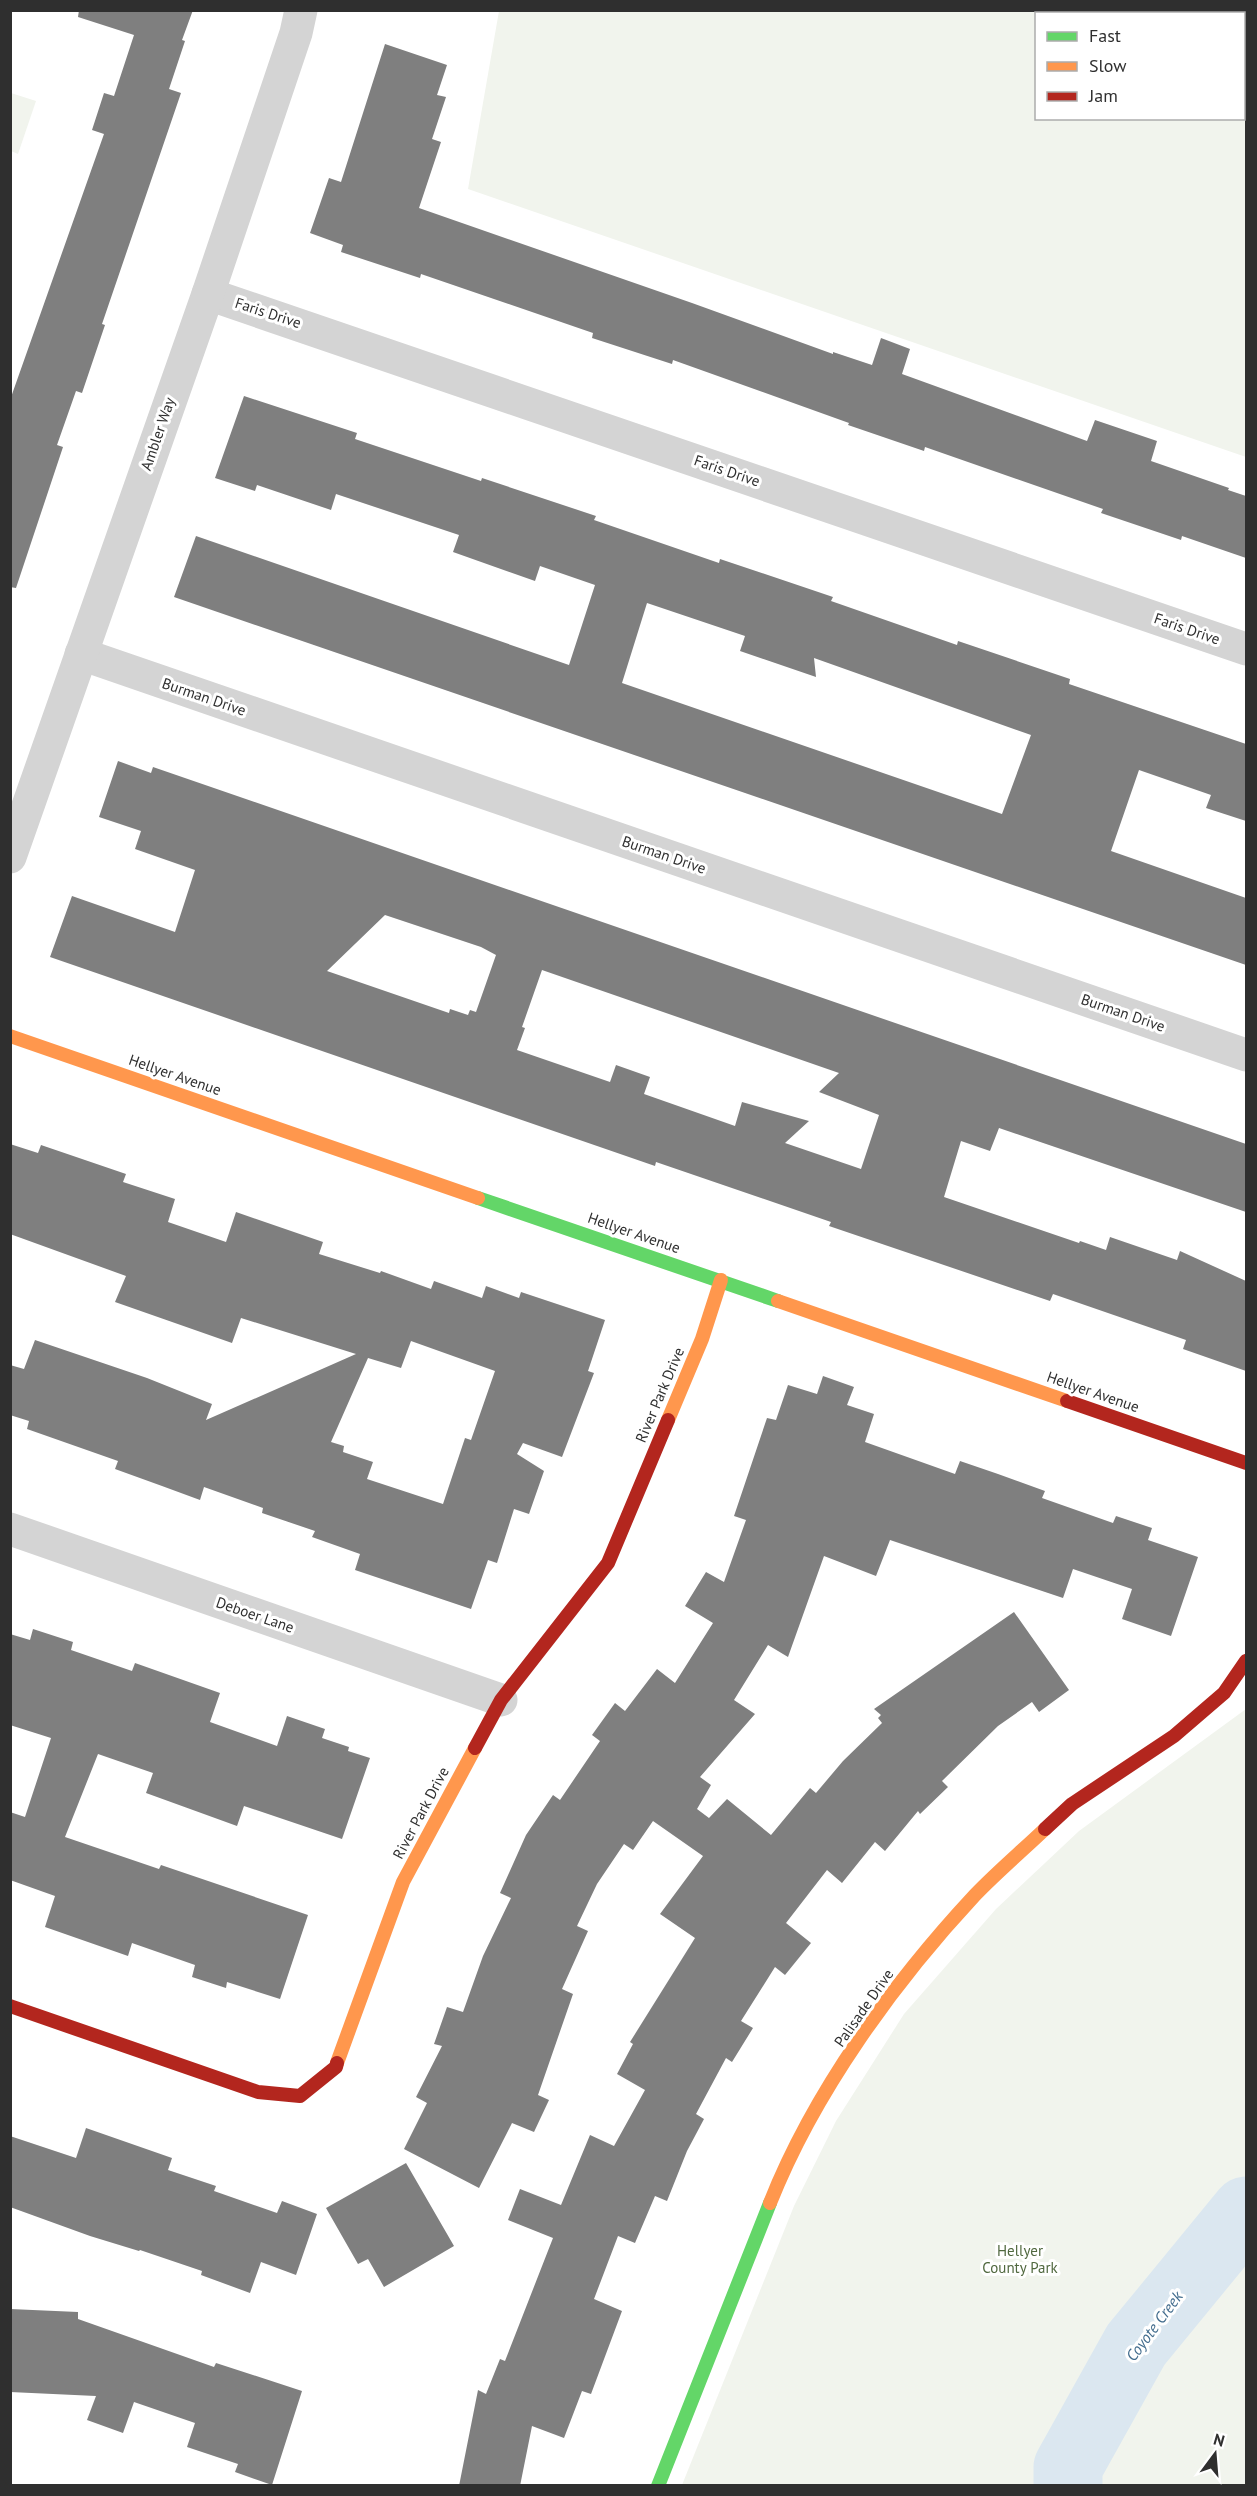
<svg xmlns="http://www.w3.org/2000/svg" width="1257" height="2496" viewBox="0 0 1257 2496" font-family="'PT Sans',sans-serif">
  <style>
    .green { fill: #f1f4ed; fill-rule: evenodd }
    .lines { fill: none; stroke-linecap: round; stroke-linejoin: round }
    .river { stroke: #dbe7f0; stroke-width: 69 }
    .building { fill: #7f7f7f; fill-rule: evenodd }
    .street { stroke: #d4d4d4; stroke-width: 33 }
    .fast { stroke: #63d668; stroke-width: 14 }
    .slow { stroke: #ff974d; stroke-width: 14 }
    .jam { stroke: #b3261e; stroke-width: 14 }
    .labels { text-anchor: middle; stroke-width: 6; stroke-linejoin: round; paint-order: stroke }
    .street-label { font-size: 15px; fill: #2f2f2f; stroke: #fff }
    .park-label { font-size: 15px; fill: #50683f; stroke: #fff }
    .water-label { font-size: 16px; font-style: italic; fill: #426c8d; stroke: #fff }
  </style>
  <rect width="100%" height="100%" fill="#fff"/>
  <g class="green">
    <path d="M499 11H1246V457L468 189ZM1036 14H1244V118H1036Z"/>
    <polygon points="11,93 36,101 18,154 11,151"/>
    <polygon points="1246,1709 1246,2485 682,2485 794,2206 836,2121 904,2014 996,1909 1079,1831"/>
  </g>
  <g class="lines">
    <polyline class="river" points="1068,2486 1068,2467 1136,2345 1246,2211"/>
  </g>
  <g class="building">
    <polygon points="79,10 193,10 182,40 185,41 169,89 181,93 102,324 105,325 82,393 76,391 57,445 63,447 16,588 10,587 10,400 104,134 92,130 104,93 114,96 134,35 78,17"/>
    <polygon points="385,44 447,65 437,95 446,97 432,139 441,142 419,208 692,303 833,354 833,352 872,365 881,338 910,349 902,374 1087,441 1095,420 1157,441 1151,461 1229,488 1228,490 1246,496 1246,558 1182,536 1181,540 1101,513 1103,509 925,447 924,451 848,425 849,423 673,360 672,364 592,338 593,333 421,274 420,278 341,252 343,245 310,233 329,178 341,182"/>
    <path d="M244 396 357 433 355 439 481 481 482 478 596 516 594 520 719 563 720 559 833 597 831 601 957 645 958 641 1070 679 1069 684 1246 744V821L1206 808 1211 795 1139 770 1111 851 1246 898V965L174 597 196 536 569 665 595 585 540 566 535 581 453 552 459 535 336 494 331 510 257 485 255 491 215 478ZM647 603 745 636 740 651 816 677 814 658 1031 735 1002 814 622 683Z"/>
    <path d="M118 761 151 773 153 767 1246 1144V1212L999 1128 990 1151 961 1141 944 1197 1079 1243 1080 1241 1106 1250 1110 1237 1177 1260 1180 1251 1246 1281V1371L1183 1349 1186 1340 1053 1294 1050 1301 829 1226 831 1222 656 1162 655 1166 50 957 72 896 175 932 195 870 135 849 141 831 99 817ZM385 915 481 947 496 955 476 1012 470 1010 468 1015 450 1009 449 1013 327 971ZM542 970 839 1073 819 1092 879 1115 861 1169 785 1143 809 1121 742 1102 735 1126 644 1094 650 1077 616 1065 610 1082 517 1050 525 1028 522 1027Z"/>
    <path d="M10 1144 38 1153 41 1145 126 1174 123 1182 175 1199 168 1222 226 1242 236 1212 323 1242 319 1254 380 1273 381 1271 431 1289 434 1281 482 1298 486 1286 519 1298 521 1292 605 1320 588 1371 594 1373 562 1457 523 1443 517 1454 544 1471 529 1514 514 1509 497 1563 488 1560 471 1609 355 1570 360 1554 312 1537 315 1531 262 1513 263 1508 204 1487 200 1500 162 1486 115 1469 118 1461 27 1429 29 1421 10 1415V1365L24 1369 35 1340 147 1378 212 1404 206 1420 356 1354 241 1318 232 1343 115 1302 126 1276 10 1234ZM411 1341 495 1371 471 1440 465 1438 443 1504 367 1479 373 1462 343 1452 344 1446 331 1442 368 1358 401 1368Z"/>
    <polygon points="823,1376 854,1387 847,1405 874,1414 865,1442 955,1474 960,1461 998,1474 1045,1491 1042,1498 1113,1523 1116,1516 1152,1528 1148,1540 1198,1557 1171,1636 1122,1619 1132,1589 1073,1569 1063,1598 890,1540 876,1576 824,1556 788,1657 768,1645 734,1700 755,1714 700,1777 711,1785 697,1809 709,1818 727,1799 771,1835 810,1788 816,1793 843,1761 882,1723 878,1718 881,1715 874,1709 1014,1612 1069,1690 1039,1712 1032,1702 998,1726 942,1781 948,1787 920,1814 918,1811 885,1851 875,1842 842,1883 827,1870 786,1923 811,1943 785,1975 775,1967 741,2021 753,2028 732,2062 726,2058 696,2114 704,2119 687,2151 667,2201 655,2196 635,2243 618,2236 594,2299 622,2311 591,2394 582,2391 564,2438 532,2426 520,2486 459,2486 478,2390 486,2394 500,2359 505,2361 553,2238 508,2220 520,2189 561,2205 590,2135 614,2146 645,2090 617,2074 633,2044 630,2042 695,1938 660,1914 703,1856 653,1821 633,1850 624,1844 597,1884 577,1926 588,1931 562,1989 573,1994 538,2095 549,2100 534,2132 512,2123 479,2188 404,2149 427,2103 416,2097 442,2046 434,2044 447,2007 463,2012 483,1956 511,1898 500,1893 526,1835 553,1795 560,1800 600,1741 592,1735 615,1703 625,1711 657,1669 675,1683 713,1623 685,1606 706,1572 724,1582 746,1520 734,1516 767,1418 776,1420 788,1385 817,1394"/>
    <polygon points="33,1629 73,1642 71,1650 132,1671 135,1663 220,1693 210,1722 277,1746 287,1716 325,1729 322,1738 349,1747 348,1751 370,1758 342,1839 244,1806 237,1826 146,1793 153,1773 98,1754 65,1837 159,1869 161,1865 308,1915 280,1999 227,1982 226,1988 192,1977 195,1965 132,1943 128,1956 45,1927 55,1896 10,1880 10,1812 25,1817 51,1738 10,1725 10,1634 30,1640"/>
    <polygon points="86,2128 172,2158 168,2170 216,2186 214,2191 277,2213 282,2201 317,2214 296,2275 261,2262 250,2293 201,2275 202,2271 140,2250 139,2251 90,2236 10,2207 10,2136 76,2158"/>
    <polygon points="406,2163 454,2246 384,2287 368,2259 358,2264 326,2208"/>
    <polygon points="10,2309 78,2312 78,2319 214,2367 216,2363 302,2391 272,2485 235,2472 238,2464 187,2447 195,2423 134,2402 123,2433 87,2420 96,2396 10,2392"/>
  </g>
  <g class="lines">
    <g class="street">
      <polyline points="208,294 1246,649"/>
      <polyline points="81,654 1246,1055"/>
      <polyline points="10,857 208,294 296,33 301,10"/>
      <polyline points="10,1529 501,1700"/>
    </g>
    <g class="fast">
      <polyline points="478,1198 778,1301"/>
      <polyline points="658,2486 770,2203"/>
    </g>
    <g class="slow">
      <polyline points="10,1036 478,1198"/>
      <polyline points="778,1301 1067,1401"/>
      <polyline points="668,1420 702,1339 721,1280"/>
      <polyline points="337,2063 403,1882 475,1748"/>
      <path d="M770 2203C814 2092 894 1982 975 1895 997 1872 1022 1851 1045 1829"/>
    </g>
    <g class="jam">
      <polyline points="1067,1401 1246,1463"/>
      <polyline points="475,1748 501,1700 608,1563 668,1420"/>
      <polyline points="1045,1829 1072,1804 1174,1736 1224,1693 1246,1661"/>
      <polyline points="10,2006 258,2092 300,2096 336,2067 337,2063"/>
    </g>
  </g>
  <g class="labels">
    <g class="street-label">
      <text transform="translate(268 313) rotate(18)" y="5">Faris Drive</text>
      <text transform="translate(158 434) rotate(-71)" y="5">Ambler Way</text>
      <text transform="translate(727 471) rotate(19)" y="5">Faris Drive</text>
      <text transform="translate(1187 629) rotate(19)" y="5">Faris Drive</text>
      <text transform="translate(204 697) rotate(19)" y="5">Burman Drive</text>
      <text transform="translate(664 855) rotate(19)" y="5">Burman Drive</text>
      <text transform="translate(1123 1013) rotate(19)" y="5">Burman Drive</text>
      <text transform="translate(175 1075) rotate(19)" y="5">Hellyer Avenue</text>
      <text transform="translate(634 1233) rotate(19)" y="5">Hellyer Avenue</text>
      <text transform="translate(1093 1392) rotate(19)" y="5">Hellyer Avenue</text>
      <text transform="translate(660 1395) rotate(-67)" y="5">River Park Drive</text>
      <text transform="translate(255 1615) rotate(19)" y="5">Deboer Lane</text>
      <text transform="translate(421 1813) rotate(-62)" y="5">River Park Drive</text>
      <text transform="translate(864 2008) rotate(-55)" y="5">Palisade Drive</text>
    </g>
    <g class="park-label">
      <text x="1020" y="2256">Hellyer<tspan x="1020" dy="17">County Park</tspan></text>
    </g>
    <g class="water-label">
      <text transform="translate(1154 2326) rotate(-53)" y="6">Coyote Creek</text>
    </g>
  </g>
  <rect width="1257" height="2496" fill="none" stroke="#2f2f2f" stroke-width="24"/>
  <rect x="1035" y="12" width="210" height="108" fill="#ffffff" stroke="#acacac" stroke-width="1.5"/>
  <rect x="1047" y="32" width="30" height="9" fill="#63d668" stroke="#acacac" stroke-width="1.5"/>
  <text x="1089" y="42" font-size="18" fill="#2f2f2f">Fast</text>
  <rect x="1047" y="62" width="30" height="9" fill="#ff974d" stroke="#acacac" stroke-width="1.5"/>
  <text x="1089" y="72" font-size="18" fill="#2f2f2f">Slow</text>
  <rect x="1047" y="92" width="30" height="9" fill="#b3261e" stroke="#acacac" stroke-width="1.5"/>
  <text x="1089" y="102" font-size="18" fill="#2f2f2f">Jam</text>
  <g transform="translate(1215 2454) rotate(16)" stroke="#ffffff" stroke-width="4.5" paint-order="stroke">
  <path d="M0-4.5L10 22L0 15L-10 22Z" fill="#2f2f2f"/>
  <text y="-9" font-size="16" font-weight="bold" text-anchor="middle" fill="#2f2f2f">N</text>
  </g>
</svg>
